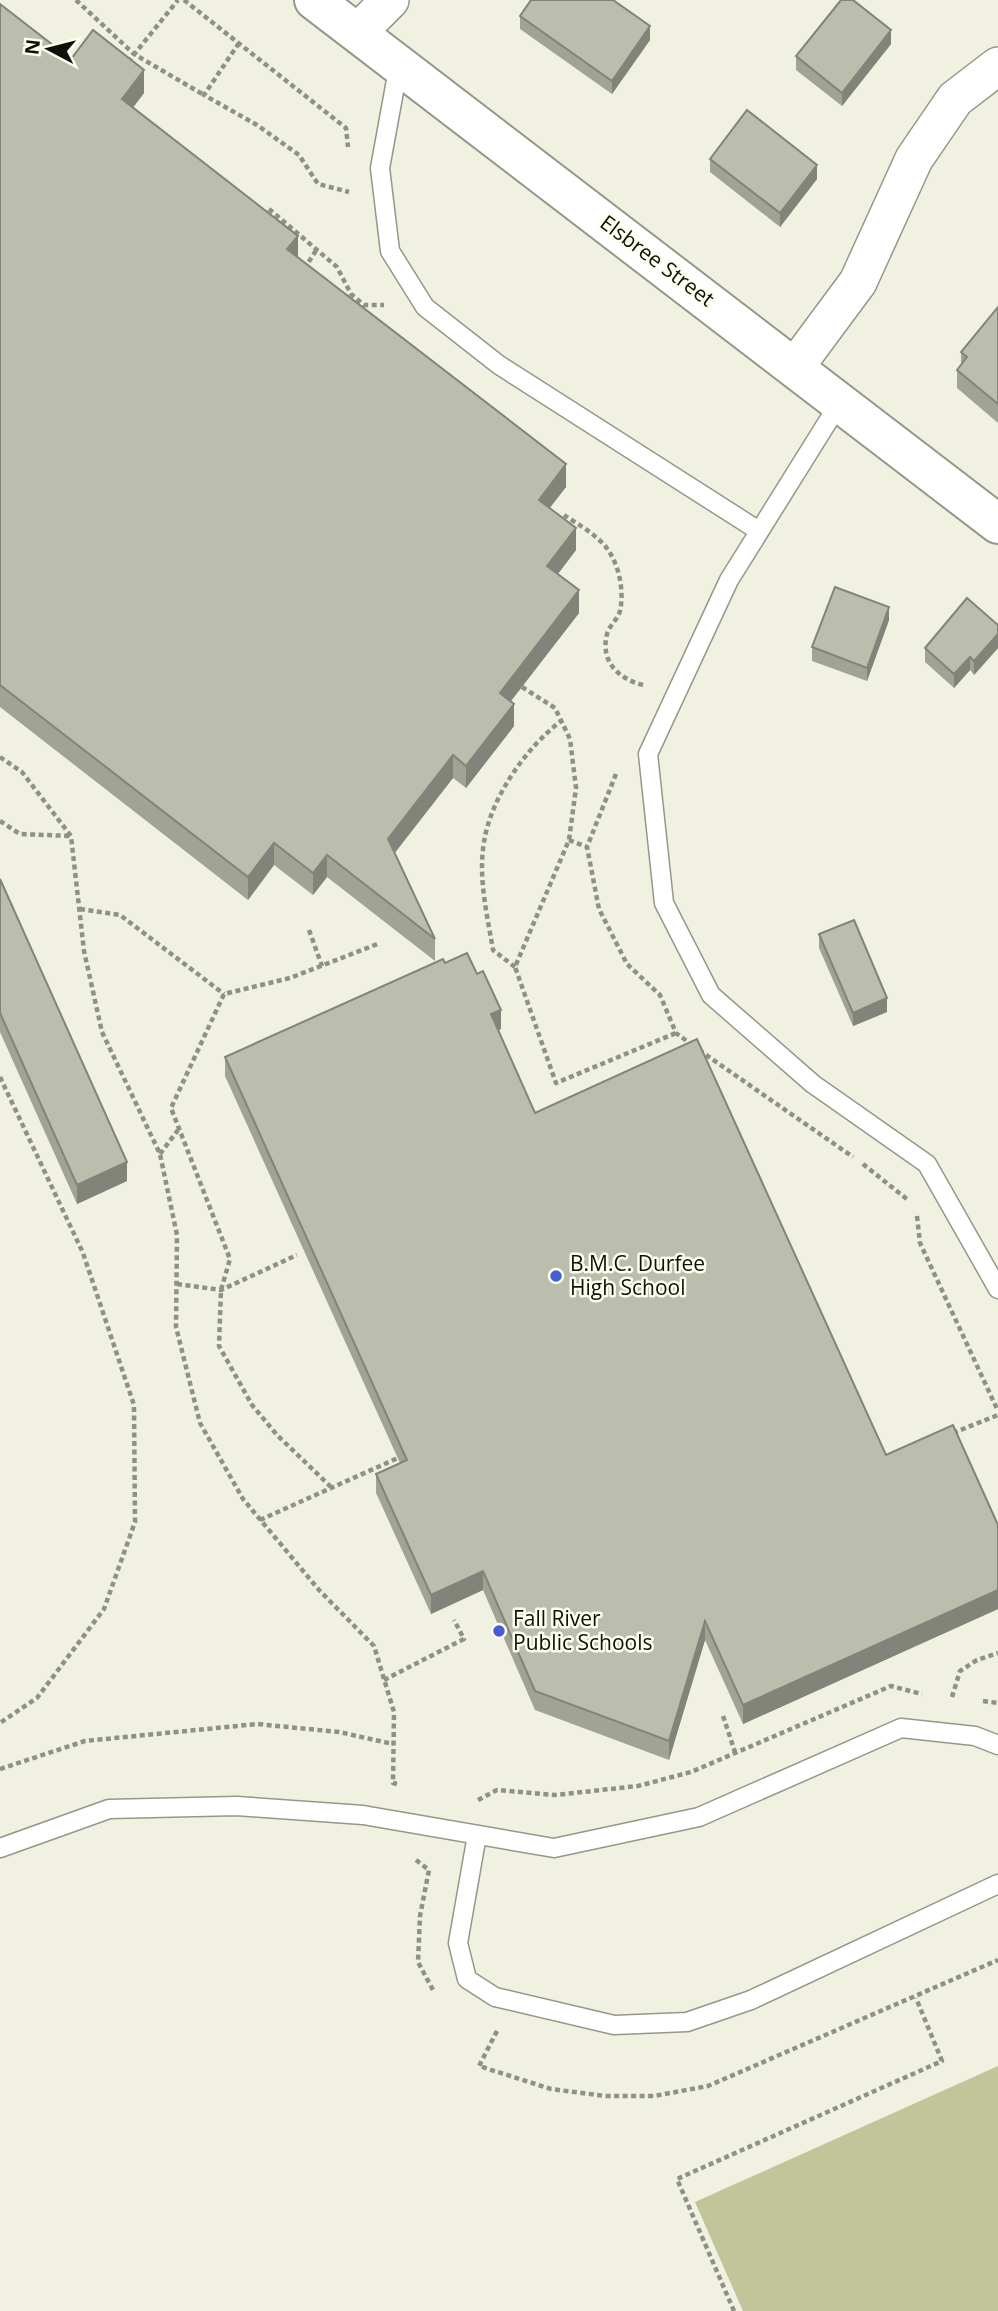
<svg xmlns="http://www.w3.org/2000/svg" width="998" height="2311" viewBox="0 0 998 2311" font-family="'Open Sans',sans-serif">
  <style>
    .green { fill: #c1c59a }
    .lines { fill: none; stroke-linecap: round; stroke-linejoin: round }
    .lane-casing { stroke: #969788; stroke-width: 21 }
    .street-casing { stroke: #969788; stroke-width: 40 }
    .secondary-casing { stroke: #969788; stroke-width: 42 }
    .path { stroke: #909185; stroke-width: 4.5; stroke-dasharray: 5 3.5; stroke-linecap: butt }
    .lane { stroke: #fff; stroke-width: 18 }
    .street { stroke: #fff; stroke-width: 37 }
    .secondary { stroke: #fff; stroke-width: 38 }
    .wall { fill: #a1a395 }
    .shaded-wall { fill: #838479 }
    .building { fill: #bbbdad; stroke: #838479; stroke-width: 2 }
    .poi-dot { fill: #485dd1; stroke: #fdffee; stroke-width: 2.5 }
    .labels { text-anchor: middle; stroke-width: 5; stroke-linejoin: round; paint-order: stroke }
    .street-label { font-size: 21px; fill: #10100b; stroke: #fdffee }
    .poi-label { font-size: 21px; fill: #10100b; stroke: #fdffee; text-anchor: start }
  </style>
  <rect width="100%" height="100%" fill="#f0f1e1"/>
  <polygon class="green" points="998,2066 998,2311 743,2311 695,2202"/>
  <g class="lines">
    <g class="lane-casing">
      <g id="lane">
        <polyline points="399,64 380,168 390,251 425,307 499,365 759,531"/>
        <polyline points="840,402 729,580 648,754 664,903 711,995 813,1084 927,1164 998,1289"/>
        <polyline points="477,1835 458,1943 467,1979 495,1997 614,2025 687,2022 751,2000 998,1884"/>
        <polyline points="0,1848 109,1809 237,1806 363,1815 554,1848 699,1817 901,1728 975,1736 998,1745"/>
      </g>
    </g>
    <g class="street-casing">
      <g id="street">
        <polyline points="357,33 390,0"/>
        <polyline points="795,367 858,282 914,159 955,99 998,66"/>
      </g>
    </g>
    <g class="secondary-casing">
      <polyline id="secondary" points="314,0 998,524"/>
    </g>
    <g class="path">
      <polyline points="76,0 134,54 204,95"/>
      <polyline points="184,0 346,128 348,147"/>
      <polyline points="239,43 204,95 257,125 299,155 318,184 349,192"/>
      <polyline points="128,62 178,0"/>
      <polyline points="269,209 337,267 351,294 364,305 384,305"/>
      <polyline points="304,269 317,249"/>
      <path d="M564 515C579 525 601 537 610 553 620 569 624 593 620 611 618 619 609 626 607 634 600 661 618 679 643 685"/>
      <polyline points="522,687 555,708 570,739 576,788 569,840 515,967 556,1083 676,1033"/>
      <polyline points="0,757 22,772 71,836 84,951 102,1032 160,1154 177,1235 176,1327 200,1423 243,1499 319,1590 374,1646 394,1712 393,1783 397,1784"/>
      <polyline points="616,774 587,847 599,909 627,964 660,995 676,1033 692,1045"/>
      <polyline points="0,821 20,834 71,836"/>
      <polyline points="569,840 587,847"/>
      <polyline points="80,909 120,915 224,994"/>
      <polyline points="309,930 322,966"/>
      <path d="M515 967 493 950C487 914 478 878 484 842 491 797 526 748 561 721"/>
      <polyline points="699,1050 853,1157"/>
      <polyline points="0,1077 83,1253 134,1405 135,1522 104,1609 37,1698 0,1723"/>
      <polyline points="160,1154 178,1130"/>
      <polyline points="863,1164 908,1200"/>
      <polyline points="917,1216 920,1243 998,1411"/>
      <polyline points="177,1284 221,1290 297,1255"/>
      <polyline points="953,1433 998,1415"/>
      <polyline points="331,1487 277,1435 252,1405 219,1346 221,1290 230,1259 171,1108 224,994 290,978 380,943"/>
      <polyline points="260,1520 400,1457"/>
      <polyline points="384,1680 464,1639 454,1620"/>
      <polyline points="952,1697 960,1671 977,1660 998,1653"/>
      <polyline points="983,1701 998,1703"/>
      <polyline points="723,1716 735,1752"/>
      <polyline points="0,1769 85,1741 257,1724 339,1732 393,1744"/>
      <polyline points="478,1800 497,1790 555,1795 638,1786 691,1772 891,1686 922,1694"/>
      <polyline points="416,1860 429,1870 420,1916 418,1962 433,1990"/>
      <polyline points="497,2031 479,2066 551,2089 605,2096 654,2096 708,2086 998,1960"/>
      <polyline points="734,2311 677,2179 942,2061 916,1998"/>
    </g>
    <use href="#lane" class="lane"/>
    <use href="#street" class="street"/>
    <use href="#secondary" class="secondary"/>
  </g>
  <g class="wall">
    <polygon points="0,4 71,59 144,93 133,108 298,257 566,487 549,508 576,550 558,574 579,613 511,701 514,726 466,788 453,778 395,853 435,939 435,961 327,877 313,895 274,865 248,900 0,707"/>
    <polygon points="520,16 650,40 612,94 520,29"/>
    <polygon points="891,44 842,106 796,70 796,56"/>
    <polygon points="710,159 817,179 780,227 710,172"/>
    <polygon points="998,307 998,423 957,388 957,370 961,364 961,352"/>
    <polygon points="889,620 867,681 812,661 812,647"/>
    <polygon points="998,625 998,648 974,675 970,670 954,688 925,662 925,648"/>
    <polygon points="0,879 127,1181 77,1204 0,1032"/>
    <polygon points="819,934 887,1012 853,1026 819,948"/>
    <polygon points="501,1029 498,1030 535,1113 886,1455 998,1525 998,1609 743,1724 705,1640 669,1760 535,1710 483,1590 431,1614 376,1493 376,1474 400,1463 225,1076 225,1057"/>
  </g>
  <g class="shaded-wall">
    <polygon points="650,26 650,40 612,94 612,81"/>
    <polygon points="891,30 891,44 842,106 842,93"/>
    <polygon points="144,70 144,93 122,121 122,99"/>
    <polygon points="817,165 817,179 780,227 780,213"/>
    <polygon points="298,236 298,258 287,249"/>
    <polygon points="566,464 566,487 539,522 539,500"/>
    <polygon points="576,528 576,550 547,588 547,566"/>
    <polygon points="579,590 579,613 500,715 500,693"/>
    <polygon points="889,607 889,620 867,681 867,668"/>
    <polygon points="998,634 998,648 974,675 974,661"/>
    <polygon points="970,657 970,670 954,688 954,674"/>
    <polygon points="514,704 514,726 466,788 466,766"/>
    <polygon points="453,755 453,778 388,861 388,839"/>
    <polygon points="274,843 274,865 248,900 248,877"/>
    <polygon points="327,855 327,877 313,895 313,873"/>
    <polygon points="887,998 887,1012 853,1026 853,1013"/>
    <polygon points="501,1010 501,1029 491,1033 491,1014"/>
    <polygon points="127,1162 127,1181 77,1204 77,1185"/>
    <polygon points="483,1571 483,1590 431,1614 431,1595"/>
    <polygon points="998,1590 998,1609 743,1724 743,1705"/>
    <polygon points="705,1621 705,1640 669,1760 669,1741"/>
  </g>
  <g class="building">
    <polygon points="531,0 613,0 650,26 612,81 520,16"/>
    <polygon points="841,0 853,0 891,30 842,93 796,56"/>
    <polygon points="0,4 71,59 93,30 144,70 122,99 298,236 287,249 566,464 539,500 576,528 547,566 579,590 500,693 514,704 466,766 453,755 388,839 435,939 327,855 313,873 274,843 248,877 0,685"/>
    <polygon points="747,110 817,165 780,213 710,159"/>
    <polygon points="998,307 998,404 957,370 967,357 961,352"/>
    <polygon points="835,587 889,607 867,668 812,647"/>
    <polygon points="967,598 998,625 998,634 974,661 970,657 954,674 925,648"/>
    <polygon points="0,879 127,1162 77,1185 0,1013"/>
    <polygon points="854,920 887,998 853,1013 819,934"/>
    <polygon points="467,953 477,974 483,971 501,1010 491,1014 535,1113 697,1039 886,1455 953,1425 998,1525 998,1590 743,1705 705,1621 669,1741 535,1691 483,1571 431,1595 376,1474 407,1460 225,1057 443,959 445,963"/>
  </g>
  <g class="poi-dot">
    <circle cx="556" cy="1276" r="7"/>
    <circle cx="499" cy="1631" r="7"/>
  </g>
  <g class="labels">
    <g class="street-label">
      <text transform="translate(657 261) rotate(37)" y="7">Elsbree Street</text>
    </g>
    <g class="poi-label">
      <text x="570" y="1271">B.M.C. Durfee<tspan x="570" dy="24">High School</tspan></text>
      <text x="513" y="1626">Fall River<tspan x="513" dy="24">Public Schools</tspan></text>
    </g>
  </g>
  <g transform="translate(49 49) rotate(277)" stroke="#fdffee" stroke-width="5" paint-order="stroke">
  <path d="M0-5L12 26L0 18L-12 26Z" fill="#10100b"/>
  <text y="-10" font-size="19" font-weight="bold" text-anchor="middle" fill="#10100b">N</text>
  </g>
</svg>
